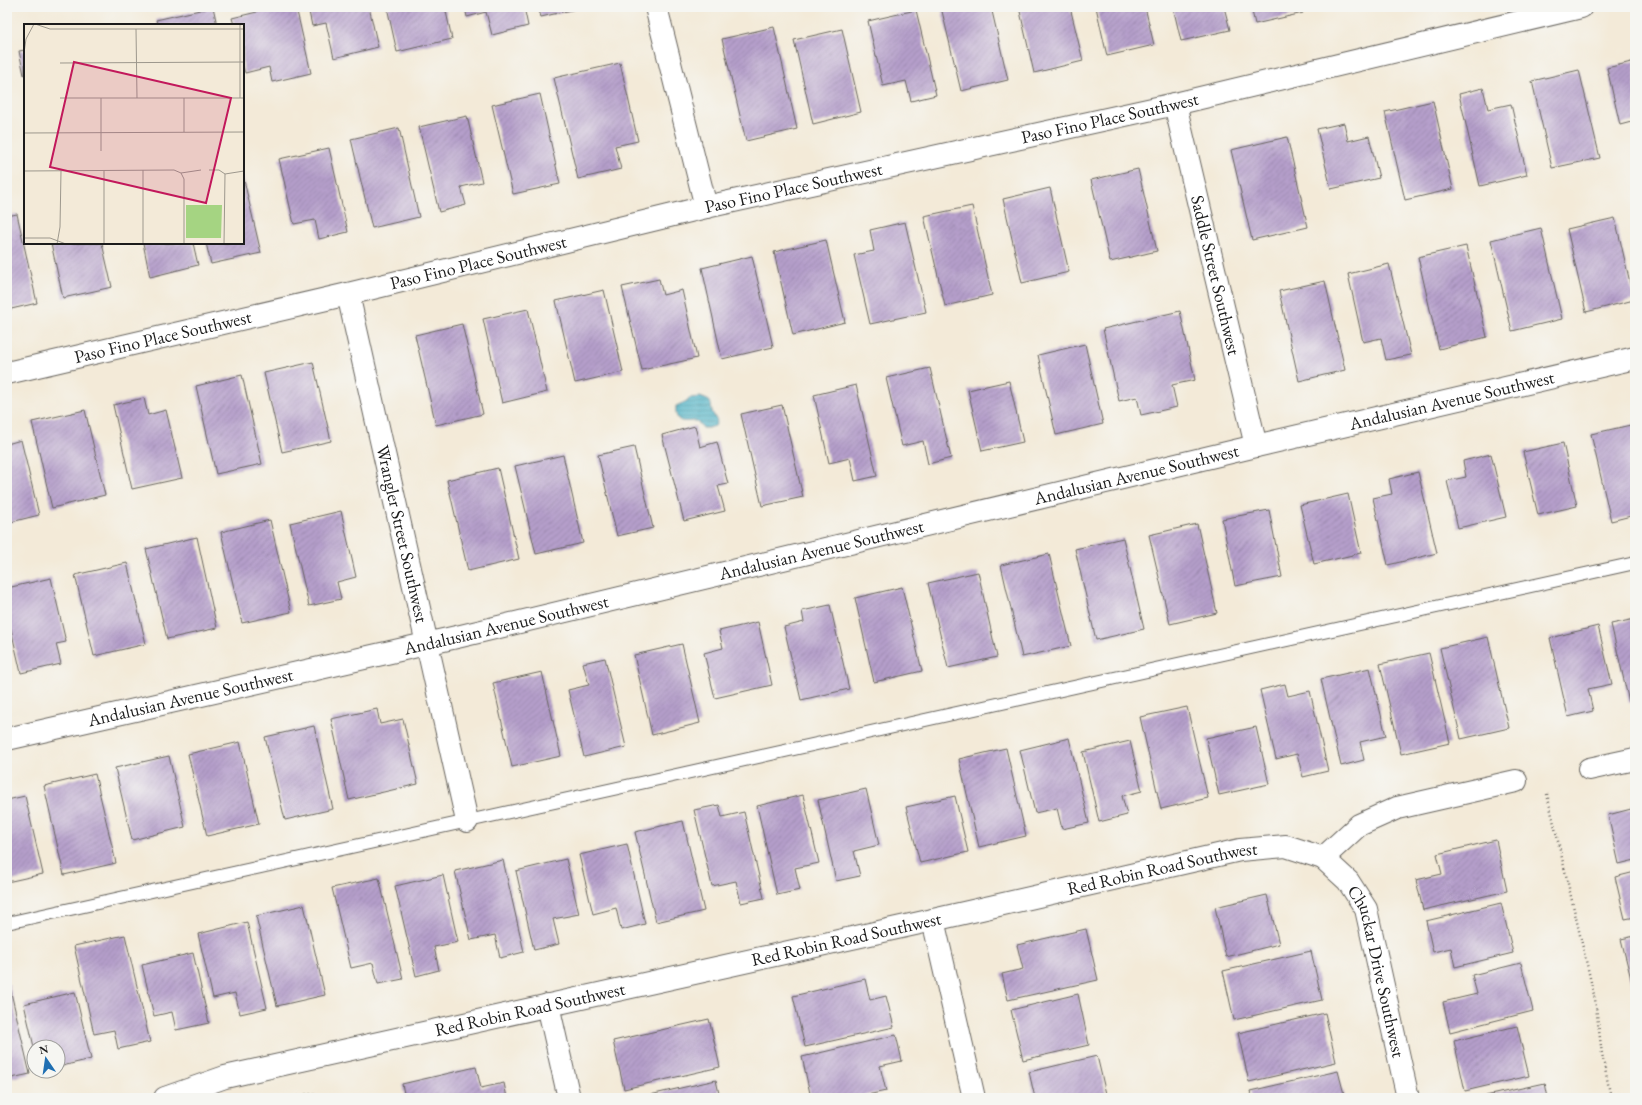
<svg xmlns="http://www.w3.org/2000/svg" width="1642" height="1105" viewBox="0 0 1642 1105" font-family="'EB Garamond',serif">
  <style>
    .water { fill: url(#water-rules); stroke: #306670 }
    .building { fill: url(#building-hatch) }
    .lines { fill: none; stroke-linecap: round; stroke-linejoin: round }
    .service-casing { stroke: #67645e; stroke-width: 14 }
    .minor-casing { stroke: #67645e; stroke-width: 24 }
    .path { stroke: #67645e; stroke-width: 2.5; stroke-dasharray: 1 3; stroke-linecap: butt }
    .service { stroke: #fff; stroke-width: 12 }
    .minor { stroke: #fff; stroke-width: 22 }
    .labels { text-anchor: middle; stroke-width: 4; stroke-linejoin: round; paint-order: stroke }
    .street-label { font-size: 18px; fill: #1c1c1c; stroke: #f6f6f2 }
    .inset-road { fill: none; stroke: #9d988d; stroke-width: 1 }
    .view { fill: #c2185b; fill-opacity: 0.15; stroke: #c2185b; stroke-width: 2 }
    .inset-edge { fill: none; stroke: #1c1c1c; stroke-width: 2 }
  </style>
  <defs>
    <pattern id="water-rules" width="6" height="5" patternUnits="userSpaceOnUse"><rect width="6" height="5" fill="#45afc4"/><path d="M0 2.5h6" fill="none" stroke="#398e9e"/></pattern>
    <pattern id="building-hatch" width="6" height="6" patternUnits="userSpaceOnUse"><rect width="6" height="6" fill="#b59fcb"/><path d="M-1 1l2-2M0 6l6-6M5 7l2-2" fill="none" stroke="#9281a4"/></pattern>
  </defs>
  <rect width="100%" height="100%" fill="#f6f6f2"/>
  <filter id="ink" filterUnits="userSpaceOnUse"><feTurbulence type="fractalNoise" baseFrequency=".025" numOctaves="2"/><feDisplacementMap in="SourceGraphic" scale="8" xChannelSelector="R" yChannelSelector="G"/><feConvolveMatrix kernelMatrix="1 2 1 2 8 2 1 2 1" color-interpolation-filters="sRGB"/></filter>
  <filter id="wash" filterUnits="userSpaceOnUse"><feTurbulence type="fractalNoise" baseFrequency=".012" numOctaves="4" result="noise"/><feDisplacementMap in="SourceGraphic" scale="16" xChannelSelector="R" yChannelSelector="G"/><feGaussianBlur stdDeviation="0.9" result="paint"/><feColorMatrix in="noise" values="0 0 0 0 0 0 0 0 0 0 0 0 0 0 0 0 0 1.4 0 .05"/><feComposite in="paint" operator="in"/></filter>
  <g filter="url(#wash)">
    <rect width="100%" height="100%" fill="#f3ead8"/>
    <path class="water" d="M700 397C712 402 710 399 712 411 713 414 715 418 717 421L715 426 708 428H703L697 421C682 421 675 425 676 406L687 401 689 398Z"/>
    <g id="blocks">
      <g class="building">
        <polygon points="213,7 217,25 158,25 156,20"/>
        <polygon points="256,7 296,7 311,73 272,82 269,67 245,73 243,66 243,25 234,25 232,18 257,12"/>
        <polygon points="308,7 369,7 378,47 334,58 326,23 312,26"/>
        <polygon points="387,7 445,7 452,39 397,52"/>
        <polygon points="465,7 524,7 528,26 492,35 486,12 467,17"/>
        <polygon points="538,7 580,7 580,8 541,17"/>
        <polygon points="941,7 991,7 1008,80 961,91"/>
        <polygon points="1019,7 1070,7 1083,61 1034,73"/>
        <polygon points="1096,7 1145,7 1154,45 1107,56"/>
        <polygon points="1173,7 1224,7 1230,30 1181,41"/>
        <polygon points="1251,7 1301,7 1303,13 1255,24"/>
        <polygon points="916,10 936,95 911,101 906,81 883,86 868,21"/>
        <polygon points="774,27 797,129 746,141 722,39"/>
        <polygon points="842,29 861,112 813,124 794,40"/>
        <polygon points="25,50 25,75 24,75 19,51"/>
        <polygon points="1635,61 1635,121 1620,125 1607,68"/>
        <polygon points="620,63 638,141 615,146 621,169 578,179 554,78"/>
        <polygon points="1579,70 1600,158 1552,168 1532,81"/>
        <polygon points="1483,88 1488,109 1511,104 1527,175 1480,186 1459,94"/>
        <polygon points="540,94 560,184 513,194 492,105"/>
        <polygon points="7,101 10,110 7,111"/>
        <polygon points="1433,101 1453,189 1405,200 1385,112"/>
        <polygon points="467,116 482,182 461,187 466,205 439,212 419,127"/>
        <polygon points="1344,123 1348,141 1369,136 1379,178 1331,189 1317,129"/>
        <polygon points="399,128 419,217 372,228 351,139"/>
        <polygon points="1287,137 1308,227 1252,240 1231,150"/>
        <polygon points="329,148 348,232 319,239 315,220 294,224 279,159"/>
        <polygon points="1138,169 1157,251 1110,262 1091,180"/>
        <polygon points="243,176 261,253 211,264 206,243 243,243"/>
        <polygon points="1050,188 1069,272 1022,283 1003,199"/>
        <polygon points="972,206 992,295 945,306 924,216"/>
        <polygon points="17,214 37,303 7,310 7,216"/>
        <polygon points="1615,218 1634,300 1586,312 1567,229"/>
        <polygon points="905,222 926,312 870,324 854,255 874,251 870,230"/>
        <polygon points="1541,228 1562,319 1512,331 1491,240"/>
        <polygon points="826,240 845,322 793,335 774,252"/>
        <polygon points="51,243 102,243 112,287 63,298"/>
        <polygon points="143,243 193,243 198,265 150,277"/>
        <polygon points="1466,246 1487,337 1439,349 1418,257"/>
        <polygon points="752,256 773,347 722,359 702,268"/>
        <polygon points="1389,264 1411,355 1386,360 1381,338 1363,342 1348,274"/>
        <polygon points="659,279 663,295 682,290 697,358 642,370 622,287"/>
        <polygon points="1325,281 1345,370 1299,381 1279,291"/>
        <polygon points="604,290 623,372 575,383 556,301"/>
        <polygon points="528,309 547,392 502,403 483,319"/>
        <polygon points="1180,311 1195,380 1172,385 1177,407 1141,415 1137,397 1119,401 1103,329"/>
        <polygon points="462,324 483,414 436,425 415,335"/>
        <polygon points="1085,344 1103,424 1056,435 1038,355"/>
        <polygon points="313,362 331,441 282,452 264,373"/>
        <polygon points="930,368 951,458 928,464 923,441 902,446 886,378"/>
        <polygon points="242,375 262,464 216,474 196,386"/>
        <polygon points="1009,381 1023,442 982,451 968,390"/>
        <polygon points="856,385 877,476 855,481 850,458 829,463 814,395"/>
        <polygon points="144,398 148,415 166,410 182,478 132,489 113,405"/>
        <polygon points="782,405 803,497 762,506 741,414"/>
        <polygon points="85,410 105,495 52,508 32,422"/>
        <polygon points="1635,424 1635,515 1611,521 1591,434"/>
        <polygon points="695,426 700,447 717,442 728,484 718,486 725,511 684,521 662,435"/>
        <polygon points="21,440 39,515 7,523 7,444"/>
        <polygon points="1563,443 1577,506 1538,515 1523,452"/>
        <polygon points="634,447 653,528 617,536 598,455"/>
        <polygon points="1491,454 1506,517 1458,528 1447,481 1466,477 1463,461"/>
        <polygon points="563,455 583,543 536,554 515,466"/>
        <polygon points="498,468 519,559 468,571 447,480"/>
        <polygon points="1418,472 1437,553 1388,565 1373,498 1392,494 1389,479"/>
        <polygon points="1348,494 1361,553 1314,564 1300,505"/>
        <polygon points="1269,510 1282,577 1235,586 1222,519"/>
        <polygon points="341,511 356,577 337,582 341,599 309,606 290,523"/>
        <polygon points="270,520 291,612 242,623 221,532"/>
        <polygon points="1197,524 1217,613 1170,624 1149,535"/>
        <polygon points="197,537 217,628 167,639 146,549"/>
        <polygon points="1123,538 1144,629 1096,640 1075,549"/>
        <polygon points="1049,554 1071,646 1022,657 1001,565"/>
        <polygon points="127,563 146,644 94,656 75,575"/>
        <polygon points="978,572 997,657 948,668 928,583"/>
        <polygon points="51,578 66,642 56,644 61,664 21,673 7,612 7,588"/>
        <polygon points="902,587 922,671 874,682 855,598"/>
        <polygon points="830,605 849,689 801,700 784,627 804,622 802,611"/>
        <polygon points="1635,619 1635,701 1629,702 1611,624"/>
        <polygon points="758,622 772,685 715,698 704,653 723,648 719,631"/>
        <polygon points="1598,626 1612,684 1588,689 1593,711 1568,717 1550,638"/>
        <polygon points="1488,637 1509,728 1461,739 1440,648"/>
        <polygon points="682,644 700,723 652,735 634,655"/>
        <polygon points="1429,653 1450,743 1401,754 1380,664"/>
        <polygon points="605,658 626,747 584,757 568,690 589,685 583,663"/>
        <polygon points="1370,668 1386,736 1360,742 1364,760 1341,766 1321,679"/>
        <polygon points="542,672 561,756 512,767 493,683"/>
        <polygon points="1285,684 1288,696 1310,691 1328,771 1303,777 1297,754 1276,759 1260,690"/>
        <polygon points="1187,707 1208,798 1161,809 1140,717"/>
        <polygon points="377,709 380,724 403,719 418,784 349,800 331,719"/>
        <polygon points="314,726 333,809 285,820 265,737"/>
        <polygon points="1256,727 1269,784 1219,795 1206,738"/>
        <polygon points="1069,738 1089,823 1062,829 1057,808 1035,813 1020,750"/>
        <polygon points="1130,741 1142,791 1122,796 1127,815 1099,822 1083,752"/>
        <polygon points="240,742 259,824 207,836 188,754"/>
        <polygon points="1006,748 1026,836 979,847 959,759"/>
        <polygon points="169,756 185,827 132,840 115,768"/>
        <polygon points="95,774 116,863 64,875 44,786"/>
        <polygon points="866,789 879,845 854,851 860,876 836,881 818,800"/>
        <polygon points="803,795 819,863 795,868 800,890 777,895 757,806"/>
        <polygon points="25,796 43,874 7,882 7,800"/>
        <polygon points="955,796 968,852 920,863 906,807"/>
        <polygon points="719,805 722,817 744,812 764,898 741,903 736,881 712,886 694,810"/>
        <polygon points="1635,808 1635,860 1619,864 1608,815"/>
        <polygon points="683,821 704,911 656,922 635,832"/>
        <polygon points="1496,840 1507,891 1423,910 1416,880 1442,874 1437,854"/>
        <polygon points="627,844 645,924 621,930 616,908 593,914 579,855"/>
        <polygon points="566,859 579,914 553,919 559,944 534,950 516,871"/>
        <polygon points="503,860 524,952 500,958 495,935 471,940 455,871"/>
        <polygon points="1635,872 1635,917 1625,919 1615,877"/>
        <polygon points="443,875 458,942 434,947 439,970 416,976 395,886"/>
        <polygon points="379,878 403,979 378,984 373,963 351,968 332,888"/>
        <polygon points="1267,895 1279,944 1226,957 1215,907"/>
        <polygon points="1501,903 1513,953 1455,967 1451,948 1433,952 1426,921"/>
        <polygon points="304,905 325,995 277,1006 256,916"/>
        <polygon points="247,922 267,1008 240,1014 235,993 213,998 198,934"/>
        <polygon points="1086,929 1098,980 1008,1000 1002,974 1023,969 1017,945"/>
        <polygon points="125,935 150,1042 118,1049 114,1030 94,1034 74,946"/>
        <polygon points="1635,936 1635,986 1633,987 1621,939"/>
        <polygon points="1311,951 1322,1000 1234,1020 1223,971"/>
        <polygon points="193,953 209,1023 176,1030 172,1012 154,1016 142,965"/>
        <polygon points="1521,963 1533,1011 1450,1032 1443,1002 1477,994 1472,975"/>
        <polygon points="865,979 870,1000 886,996 894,1027 805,1047 793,996"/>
        <polygon points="9,984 30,1074 7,1079 7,985"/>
        <polygon points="75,992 91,1059 58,1067 58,1047 34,1047 24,1004"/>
        <polygon points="1078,994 1089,1045 1023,1060 1011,1010"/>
        <polygon points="1325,1013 1336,1062 1249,1082 1238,1033"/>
        <polygon points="709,1019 720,1067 624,1089 613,1041"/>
        <polygon points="1517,1026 1529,1076 1465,1091 1454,1041"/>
        <polygon points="896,1035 902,1061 880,1066 886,1091 853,1098 811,1098 802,1057"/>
        <polygon points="1097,1056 1107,1098 1035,1098 1029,1072"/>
        <polygon points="476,1067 481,1088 504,1083 507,1098 405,1098 402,1084"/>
        <polygon points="1338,1071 1345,1098 1252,1098 1250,1091"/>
        <polygon points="716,1080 720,1098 641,1098 641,1097"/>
        <polygon points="1545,1083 1548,1098 1481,1098 1481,1097"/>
      </g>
    </g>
  </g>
  <g filter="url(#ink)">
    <use href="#blocks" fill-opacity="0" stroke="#67645e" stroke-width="1"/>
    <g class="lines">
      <g class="service-casing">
        <polyline id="service" points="7,923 1635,563"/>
      </g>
      <g class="minor-casing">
        <g id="minor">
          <polyline points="656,7 706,207"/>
          <path id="s1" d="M1175 104 1256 446"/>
          <path id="s2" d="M348 294 467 821"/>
          <path id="s3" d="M7 373 348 294 706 207 1175 104 1581 7"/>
          <path id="s4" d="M7 739 461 636 1256 446 1635 358"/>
          <polyline points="1589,769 1635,759"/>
          <path id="s5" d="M1323 858 1348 881 1366 909 1408 1098"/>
          <polyline points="933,920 974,1098"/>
          <polyline points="548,1005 569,1098"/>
          <path id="s6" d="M165 1098 225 1077 933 920 1240 850 1286 846 1323 858 1359 825 1397 808 1516 781"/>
        </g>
      </g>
      <g class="path">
        <polyline points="1547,794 1595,999 1602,1054 1611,1098"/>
        <polyline points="290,1098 308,1094 337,1098"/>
      </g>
      <use href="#service" class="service"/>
      <use href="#minor" class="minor"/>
    </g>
  </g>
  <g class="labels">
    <g class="street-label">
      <text dy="6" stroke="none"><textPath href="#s3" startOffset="1132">Paso Fino Place Southwest</textPath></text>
      <text dy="6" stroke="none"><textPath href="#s3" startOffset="808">Paso Fino Place Southwest</textPath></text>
      <text dy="6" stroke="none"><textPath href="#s3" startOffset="484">Paso Fino Place Southwest</textPath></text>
      <text dy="6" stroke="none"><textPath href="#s1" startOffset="176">Saddle Street Southwest</textPath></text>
      <text dy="6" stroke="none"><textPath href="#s3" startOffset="160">Paso Fino Place Southwest</textPath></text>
      <text dy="6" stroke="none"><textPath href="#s4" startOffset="1484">Andalusian Avenue Southwest</textPath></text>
      <text dy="6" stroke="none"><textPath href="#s4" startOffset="1160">Andalusian Avenue Southwest</textPath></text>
      <text dy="6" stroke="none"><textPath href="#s2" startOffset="246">Wrangler Street Southwest</textPath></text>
      <text dy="6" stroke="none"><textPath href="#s4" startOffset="836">Andalusian Avenue Southwest</textPath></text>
      <text dy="6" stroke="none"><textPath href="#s4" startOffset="512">Andalusian Avenue Southwest</textPath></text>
      <text dy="6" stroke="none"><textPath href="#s4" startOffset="188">Andalusian Avenue Southwest</textPath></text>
      <text dy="6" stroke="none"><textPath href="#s6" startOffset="1024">Red Robin Road Southwest</textPath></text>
      <text dy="6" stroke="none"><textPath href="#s6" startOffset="700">Red Robin Road Southwest</textPath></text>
      <text dy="6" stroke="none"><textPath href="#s5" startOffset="130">Chuckar Drive Southwest</textPath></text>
      <text dy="6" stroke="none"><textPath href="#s6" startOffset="376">Red Robin Road Southwest</textPath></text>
    </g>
  </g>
  <g transform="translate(24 24)">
    <rect width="220" height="220" fill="#f3ead8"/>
    <path d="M162 181H198L197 214H162Z" fill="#a5d482"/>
    <path class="inset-road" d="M11 0 26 5H220M216 0V74M112 5 113 74M36 39 220 38M36 74H220M160 74V108M0 109 220 108M77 127V74M0 138V29L2 15 10 0M80 146V220M185 146H195L201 150 220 147M0 147 150 146 157 149 177 146M157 149 160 155V220M0 214H26L42 220M33 220 36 203 37 147M119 220V146M200 220 201 150"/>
    <path class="view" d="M50 38 207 74 182 179 26 143Z"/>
    <rect width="220" height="220" class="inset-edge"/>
  </g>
  <rect width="1642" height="1105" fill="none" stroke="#f6f6f2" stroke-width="24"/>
  <g transform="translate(46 1059) rotate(347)"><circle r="19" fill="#f6f6f2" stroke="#9f9f9c"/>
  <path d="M0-3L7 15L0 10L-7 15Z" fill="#1f6fb2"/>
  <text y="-6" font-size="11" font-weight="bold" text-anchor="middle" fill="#1c1c1c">N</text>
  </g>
</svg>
